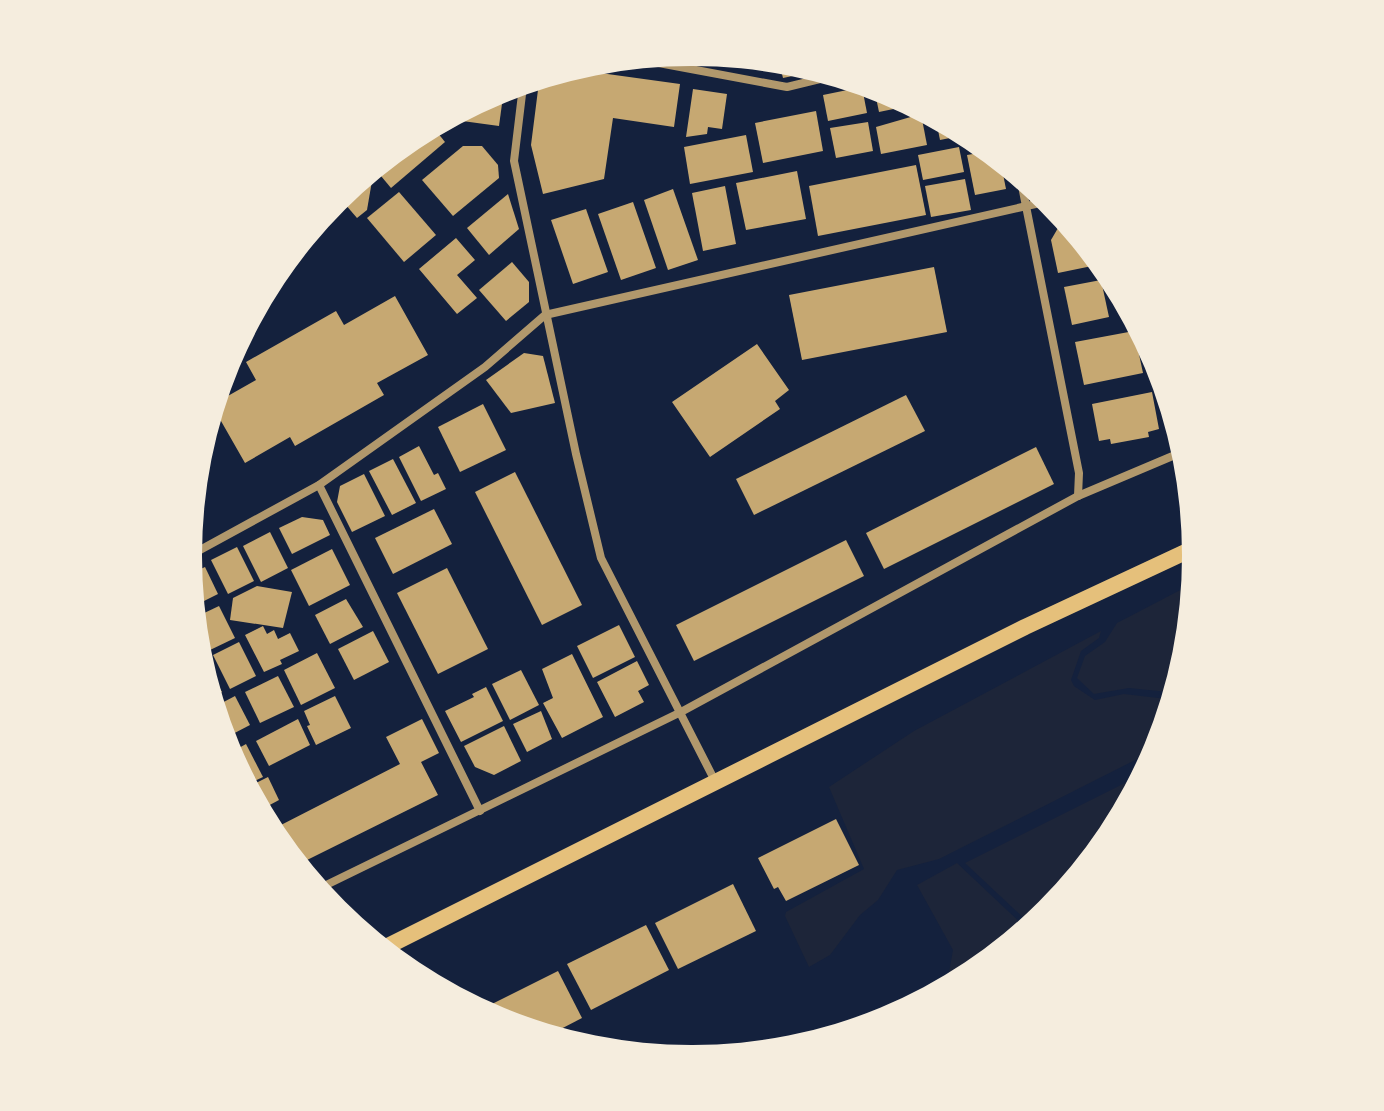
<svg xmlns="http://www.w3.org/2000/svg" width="1384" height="1111" viewBox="0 0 1384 1111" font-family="Quicksand,sans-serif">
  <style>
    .green { fill: #1d2539 }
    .building { fill: #c6a872 }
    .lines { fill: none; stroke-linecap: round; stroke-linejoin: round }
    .minor { stroke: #b1986c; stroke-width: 8 }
    .secondary { stroke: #e5c07b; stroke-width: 16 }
  </style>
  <rect width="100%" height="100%" fill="#14213d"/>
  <g class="green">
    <polygon points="1190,585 1168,692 1129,688 1094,694 1077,678 1085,656 1105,642 1117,623"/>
    <polygon points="1101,631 1099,638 1081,651 1071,680 1074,686 1095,700 1124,694 1167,699 1157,749 939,859 897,870 878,900 860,915 830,955 809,967 785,916 786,912 864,869 829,787 914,731"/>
    <polygon points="1139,776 1048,912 1030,924 965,863"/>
    <polygon points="957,863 1025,927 948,978 953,950 917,885"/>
  </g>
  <g class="building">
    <polygon points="781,70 802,74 783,78"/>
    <polygon points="593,72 680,84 674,127 613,118 604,179 543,194 531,145 539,82"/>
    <polygon points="862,87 867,113 828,121 823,95"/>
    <polygon points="874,88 885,91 908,106 879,112"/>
    <polygon points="504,89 499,126 455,120 500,90"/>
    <polygon points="693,89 727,94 722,129 708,127 707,134 686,137"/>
    <polygon points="816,111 823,151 763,163 755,123"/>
    <polygon points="921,114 927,145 881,154 876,127"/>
    <polygon points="868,122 873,151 836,158 830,128"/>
    <polygon points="937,125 955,137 940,140"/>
    <polygon points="437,132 445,142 391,188 381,176 382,169"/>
    <polygon points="746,135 753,172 690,184 684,147"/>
    <polygon points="463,146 482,146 498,165 499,178 453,216 422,180"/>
    <polygon points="959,147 964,172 923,180 918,155"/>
    <polygon points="979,153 1002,169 1006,189 975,195 967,155"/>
    <polygon points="916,165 926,215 818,236 809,186"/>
    <polygon points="797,171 806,219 746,230 736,183"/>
    <polygon points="373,175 367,210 357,218 339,197"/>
    <polygon points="965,179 971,210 931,217 925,186"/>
    <polygon points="725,186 736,244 703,251 692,193"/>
    <polygon points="673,189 698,260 668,270 644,200"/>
    <polygon points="399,192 436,235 404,262 367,218"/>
    <polygon points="508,194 519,229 489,255 467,228"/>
    <polygon points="633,202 656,268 621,280 598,214"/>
    <polygon points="586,209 608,272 573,284 551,220"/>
    <polygon points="1066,227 1092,266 1058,273 1051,240 1058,228"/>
    <polygon points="456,238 475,260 457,275 477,298 457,314 419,269"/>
    <polygon points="512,262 529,282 529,302 506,321 479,290"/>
    <polygon points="934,267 947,332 802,360 789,295"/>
    <polygon points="1101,280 1109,317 1072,325 1064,287"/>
    <polygon points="395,296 428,355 377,383 384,395 295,446 290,437 245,463 217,414 219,401 256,380 246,362 336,311 344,325"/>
    <polygon points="1134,331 1143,373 1084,385 1075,342"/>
    <polygon points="757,344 789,390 775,401 780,409 710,457 672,402"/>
    <polygon points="524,353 543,356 555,403 511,413 486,380"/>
    <polygon points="1151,354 1157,363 1167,413 1163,413"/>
    <polygon points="1152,392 1159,429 1148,432 1149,437 1111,444 1110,439 1099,441 1092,404"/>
    <polygon points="906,395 925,431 754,515 736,479"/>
    <polygon points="483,404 506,450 460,472 438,427"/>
    <polygon points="419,446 434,475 438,473 446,489 421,501 399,457"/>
    <polygon points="1036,447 1054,484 884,569 866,533"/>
    <polygon points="393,459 416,503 392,515 369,471"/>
    <polygon points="515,472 582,605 542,625 475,492"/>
    <polygon points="364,474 385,516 352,532 337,502 340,486"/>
    <polygon points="434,509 452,544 393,574 375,538"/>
    <polygon points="302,517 323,520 330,535 292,554 279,528"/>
    <polygon points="270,532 288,568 261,582 243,546"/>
    <polygon points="846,540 864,576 694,661 676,625"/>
    <polygon points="237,547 254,581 228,594 211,560"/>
    <polygon points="332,549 350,585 309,606 291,570"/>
    <polygon points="205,567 218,594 198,604 192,573"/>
    <polygon points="447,568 488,649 438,674 397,593"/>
    <polygon points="257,586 292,592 283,628 230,620 233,598"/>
    <polygon points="346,599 363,627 330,644 315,615"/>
    <polygon points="219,606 235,638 208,651 200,615"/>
    <polygon points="619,625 635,657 593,678 577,646"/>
    <polygon points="263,626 267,634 274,630 278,639 290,633 299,651 280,660 282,664 264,672 245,635"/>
    <polygon points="373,631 389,662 354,680 338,649"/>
    <polygon points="239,642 256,676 230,689 213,655"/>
    <polygon points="317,653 335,688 301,705 284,670"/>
    <polygon points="572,654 603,717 562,738 543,703 553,698 542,669"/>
    <polygon points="637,661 649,685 638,691 644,702 615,717 597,682"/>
    <polygon points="521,670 539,705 510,720 492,684"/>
    <polygon points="212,674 222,692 216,695 212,676"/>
    <polygon points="278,676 294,707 260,723 245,692"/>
    <polygon points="486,687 503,721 461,742 445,711 474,697 472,694"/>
    <polygon points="235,696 250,725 225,738 218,705"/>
    <polygon points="335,696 351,728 316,745 307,726 310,725 304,711"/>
    <polygon points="541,711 552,739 527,752 513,724"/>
    <polygon points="298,719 310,745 269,766 256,741"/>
    <polygon points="422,719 439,753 421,762 438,795 303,862 279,826 400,764 386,737"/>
    <polygon points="504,726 521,761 494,775 475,767 464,746"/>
    <polygon points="246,744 263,777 250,783 230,753"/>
    <polygon points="268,777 279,800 266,807 252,785"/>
    <polygon points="836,819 859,865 786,901 778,887 774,889 758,858"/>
    <polygon points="733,884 756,931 678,969 655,923"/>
    <polygon points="646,925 669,970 591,1010 567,964"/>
    <polygon points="558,971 582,1018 555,1032 499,1020 482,1009"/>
  </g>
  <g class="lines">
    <g class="minor">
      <polyline points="648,61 787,87 824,78"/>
      <polyline points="523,86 514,161 576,454 601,558 716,783"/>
      <polyline points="1021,181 1079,473 1078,496"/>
      <polyline points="319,485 480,811"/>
      <polyline points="189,556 319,485 485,367 545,315 1049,201"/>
      <polyline points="320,888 681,712 1078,496 1175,455"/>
    </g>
    <polyline class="secondary" points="388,946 1025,627 1194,548"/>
  </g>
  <path d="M0 0H1384V1111H0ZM691 66H693A489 489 0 0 1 1182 555V556A489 489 0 0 1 693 1045H691A489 489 0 0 1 202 556V555A489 489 0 0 1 691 66Z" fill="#f5edde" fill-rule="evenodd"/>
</svg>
